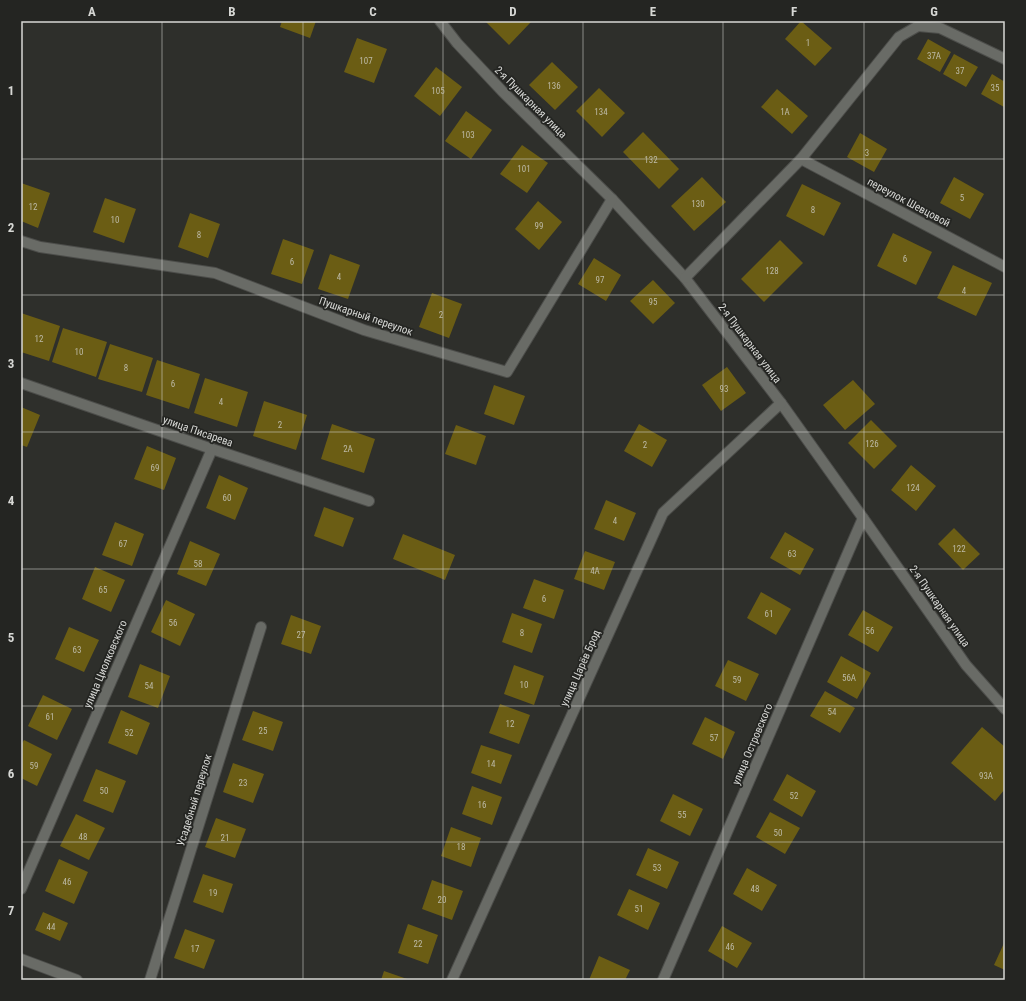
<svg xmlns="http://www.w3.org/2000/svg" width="1026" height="1001" viewBox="0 0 1026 1001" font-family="'Roboto Condensed',sans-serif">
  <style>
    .building { fill: #6b5d14 }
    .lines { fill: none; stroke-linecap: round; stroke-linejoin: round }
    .minor-casing { stroke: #4c4d4a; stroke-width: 12 }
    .minor { stroke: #696b66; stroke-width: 10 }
    .grid { fill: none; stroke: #d7d8d5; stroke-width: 1; stroke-opacity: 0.55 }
    .labels { text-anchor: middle; stroke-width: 3.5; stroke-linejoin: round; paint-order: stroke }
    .number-label { font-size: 9px; fill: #bcb9a5 }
    .street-label { font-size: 11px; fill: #d7d8d5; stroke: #242522 }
    .neatline { fill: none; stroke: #d7d8d5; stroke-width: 1.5 }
    .grid-label { font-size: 13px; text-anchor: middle; font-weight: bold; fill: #d7d8d5 }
  </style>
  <rect width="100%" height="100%" fill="#2e2f2b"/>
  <g class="building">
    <polygon points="282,21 316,21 310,38 280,27"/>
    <polygon points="485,21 530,21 531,22 509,45"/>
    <polygon points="801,21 832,48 815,66 785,39"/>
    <polygon points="357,38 387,49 374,83 344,72"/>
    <polygon points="928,39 951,52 940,72 917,59"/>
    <polygon points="954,54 978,67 966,87 943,74"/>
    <polygon points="552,62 578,87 555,110 529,85"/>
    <polygon points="436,67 462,87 440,116 414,96"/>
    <polygon points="992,74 1005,82 1005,105 1004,107 981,94"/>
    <polygon points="599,88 625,113 602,137 576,111"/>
    <polygon points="777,89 808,116 792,134 761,107"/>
    <polygon points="466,111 492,130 471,159 445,141"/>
    <polygon points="643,132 679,169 659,189 623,152"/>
    <polygon points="860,133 887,149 874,172 847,157"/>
    <polygon points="522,145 548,163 527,193 500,174"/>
    <polygon points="702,177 726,202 694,231 671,206"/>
    <polygon points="954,177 984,194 970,219 940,203"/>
    <polygon points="21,183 50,193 38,228 21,221"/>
    <polygon points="802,184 841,203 824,236 786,216"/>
    <polygon points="105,198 136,209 124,243 93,232"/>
    <polygon points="538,201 562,222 539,250 515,229"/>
    <polygon points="190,213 220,224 208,258 178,247"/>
    <polygon points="893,233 932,252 916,285 877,266"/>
    <polygon points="283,239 314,250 302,284 271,274"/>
    <polygon points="780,240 803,263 764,302 741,279"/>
    <polygon points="330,254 360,265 348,299 318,289"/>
    <polygon points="594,258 621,275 606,301 578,284"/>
    <polygon points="953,265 992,283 976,316 937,298"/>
    <polygon points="653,280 675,303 653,324 630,301"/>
    <polygon points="432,293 462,304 449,338 419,327"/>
    <polygon points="21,313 60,326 49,361 21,352"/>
    <polygon points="63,328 107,342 96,377 52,362"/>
    <polygon points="110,344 153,358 142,392 98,379"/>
    <polygon points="157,360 200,374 189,409 146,395"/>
    <polygon points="727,367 746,393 721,411 702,385"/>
    <polygon points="205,378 248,392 237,427 194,413"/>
    <polygon points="853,380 875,404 845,430 823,405"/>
    <polygon points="494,385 525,396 514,425 484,414"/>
    <polygon points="264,401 307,415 296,450 253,436"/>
    <polygon points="21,407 40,415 27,447 21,445"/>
    <polygon points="871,420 897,446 874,469 848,443"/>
    <polygon points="332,424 375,439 364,473 321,459"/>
    <polygon points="639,424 667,440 652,467 624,451"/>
    <polygon points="456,425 486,436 476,465 445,454"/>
    <polygon points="147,446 176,458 164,490 134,479"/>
    <polygon points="911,465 936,486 916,511 891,490"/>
    <polygon points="219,475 248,488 235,520 206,508"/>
    <polygon points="606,500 636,513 624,541 594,529"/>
    <polygon points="324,507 354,518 343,547 314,536"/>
    <polygon points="115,522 144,534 132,566 102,555"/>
    <polygon points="954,528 980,554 963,570 938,544"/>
    <polygon points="785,532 814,549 800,575 770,558"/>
    <polygon points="403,534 455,555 445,580 393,559"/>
    <polygon points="190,541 220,554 206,586 177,574"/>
    <polygon points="585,551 615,562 604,590 574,579"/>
    <polygon points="95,567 125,580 111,612 82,599"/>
    <polygon points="534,579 564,590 554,619 523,608"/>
    <polygon points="761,592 791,609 776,635 747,618"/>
    <polygon points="166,600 195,614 180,646 151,632"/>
    <polygon points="863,610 893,627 878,652 848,635"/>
    <polygon points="512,613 542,624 532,653 502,642"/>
    <polygon points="291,615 321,626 311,654 281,644"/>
    <polygon points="69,627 99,640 84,672 55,659"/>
    <polygon points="841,656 871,673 857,699 827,682"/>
    <polygon points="728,660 759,674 746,701 715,686"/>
    <polygon points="140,664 170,676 158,708 128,697"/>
    <polygon points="514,665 544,676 534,705 504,694"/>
    <polygon points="825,691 855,708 840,733 810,716"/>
    <polygon points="43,695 72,709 57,740 28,726"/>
    <polygon points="500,704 530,715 519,744 489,733"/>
    <polygon points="121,710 150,723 137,755 108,743"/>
    <polygon points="253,711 283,722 273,751 242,740"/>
    <polygon points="705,717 735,732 723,759 692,744"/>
    <polygon points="982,727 1005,747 1005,789 995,801 951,763"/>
    <polygon points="24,740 52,754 37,786 21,778 21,745"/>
    <polygon points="481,745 512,755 501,784 471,773"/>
    <polygon points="233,763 264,774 253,803 223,792"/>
    <polygon points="96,769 126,781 113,813 83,801"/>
    <polygon points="787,774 816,791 802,817 773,800"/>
    <polygon points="472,786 502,797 492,825 462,814"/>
    <polygon points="673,794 703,809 690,836 660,821"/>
    <polygon points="770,812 800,828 785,854 756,837"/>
    <polygon points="76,814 105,828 89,860 60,846"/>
    <polygon points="216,818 246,829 235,858 205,847"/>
    <polygon points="451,827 481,838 471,867 441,856"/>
    <polygon points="648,848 679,862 667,889 636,875"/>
    <polygon points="59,859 88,872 74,904 45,891"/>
    <polygon points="747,868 777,885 762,911 733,894"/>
    <polygon points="203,874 233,884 223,913 193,902"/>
    <polygon points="432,880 463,891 452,920 422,909"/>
    <polygon points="629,889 660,903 648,930 617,915"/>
    <polygon points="43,912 68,923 60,941 35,930"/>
    <polygon points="408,924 438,935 428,964 398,953"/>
    <polygon points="722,926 752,943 737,968 708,951"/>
    <polygon points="185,929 215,940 204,969 174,958"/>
    <polygon points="1005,941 1005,970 994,965"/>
    <polygon points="599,956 630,970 625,980 589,980"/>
    <polygon points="384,971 410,980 381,980"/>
  </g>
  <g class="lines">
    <g class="minor-casing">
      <g id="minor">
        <polyline points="440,21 457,43 503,92 612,199 685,278 781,403 863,518 966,665 1005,709"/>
        <polyline points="801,159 1005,267"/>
        <polyline points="21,241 40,247 215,273 364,330 507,372 612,199"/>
        <polyline points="685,278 801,159 899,37 918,26 940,28 1005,59"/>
        <polyline points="21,383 212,449 369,501"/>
        <polyline points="21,889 212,449"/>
        <polyline points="21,959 77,980"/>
        <polyline points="150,980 261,627"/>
        <polyline points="452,980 663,513 781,403"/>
        <polyline points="663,980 863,518"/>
      </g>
    </g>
    <use href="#minor" class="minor"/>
  </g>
  <path class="grid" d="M162 21V980M303 21V980M443 21V980M583 21V980M723 21V980M864 21V980M21 159H1005M21 295H1005M21 432H1005M21 569H1005M21 706H1005M21 842H1005"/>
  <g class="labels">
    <g class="number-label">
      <text x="808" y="46">1</text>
      <text x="934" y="59">37А</text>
      <text x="366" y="64">107</text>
      <text x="960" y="74">37</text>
      <text x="554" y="89">136</text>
      <text x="995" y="91">35</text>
      <text x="438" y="94">105</text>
      <text x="601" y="115">134</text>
      <text x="785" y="115">1А</text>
      <text x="468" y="138">103</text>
      <text x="867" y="156">3</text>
      <text x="651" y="163">132</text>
      <text x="524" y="172">101</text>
      <text x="962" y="201">5</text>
      <text x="698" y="207">130</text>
      <text x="33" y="210">12</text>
      <text x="813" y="213">8</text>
      <text x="115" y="223">10</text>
      <text x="539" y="229">99</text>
      <text x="199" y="238">8</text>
      <text x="905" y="262">6</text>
      <text x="292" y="265">6</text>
      <text x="772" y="274">128</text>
      <text x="339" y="280">4</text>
      <text x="600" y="283">97</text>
      <text x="964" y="294">4</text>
      <text x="653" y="305">95</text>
      <text x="441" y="318">2</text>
      <text x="39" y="342">12</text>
      <text x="79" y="355">10</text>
      <text x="126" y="371">8</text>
      <text x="173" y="387">6</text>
      <text x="724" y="392">93</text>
      <text x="221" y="405">4</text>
      <text x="280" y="428">2</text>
      <text x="872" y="447">126</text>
      <text x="645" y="448">2</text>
      <text x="348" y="452">2А</text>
      <text x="155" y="471">69</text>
      <text x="913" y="491">124</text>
      <text x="227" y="501">60</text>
      <text x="615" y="524">4</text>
      <text x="123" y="547">67</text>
      <text x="959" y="552">122</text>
      <text x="792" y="557">63</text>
      <text x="198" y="567">58</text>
      <text x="595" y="574">4А</text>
      <text x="103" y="593">65</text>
      <text x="544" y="602">6</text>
      <text x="769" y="617">61</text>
      <text x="173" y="626">56</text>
      <text x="870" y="634">56</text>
      <text x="522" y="636">8</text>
      <text x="301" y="638">27</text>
      <text x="77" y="653">63</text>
      <text x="849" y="681">56А</text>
      <text x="737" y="683">59</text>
      <text x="524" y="688">10</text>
      <text x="149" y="689">54</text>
      <text x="832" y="715">54</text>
      <text x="50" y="720">61</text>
      <text x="510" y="727">12</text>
      <text x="263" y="734">25</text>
      <text x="129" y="736">52</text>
      <text x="714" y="741">57</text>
      <text x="491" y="767">14</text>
      <text x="34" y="769">59</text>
      <text x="986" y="779">93А</text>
      <text x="243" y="786">23</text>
      <text x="104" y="794">50</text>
      <text x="794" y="799">52</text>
      <text x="482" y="808">16</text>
      <text x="682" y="818">55</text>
      <text x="778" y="836">50</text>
      <text x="83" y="840">48</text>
      <text x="225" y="841">21</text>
      <text x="461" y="850">18</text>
      <text x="657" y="871">53</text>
      <text x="67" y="885">46</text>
      <text x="755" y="892">48</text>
      <text x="213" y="896">19</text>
      <text x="442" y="903">20</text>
      <text x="639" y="912">51</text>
      <text x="51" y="930">44</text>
      <text x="418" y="947">22</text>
      <text x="730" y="950">46</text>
      <text x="195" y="952">17</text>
    </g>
    <g class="street-label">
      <text transform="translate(531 102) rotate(45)" y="4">2-я Пушкарная улица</text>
      <text transform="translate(909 202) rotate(28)" y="4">переулок Шевцовой</text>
      <text transform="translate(366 316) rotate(19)" y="4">Пушкарный переулок</text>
      <text transform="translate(750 343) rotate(53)" y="4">2-я Пушкарная улица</text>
      <text transform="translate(198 431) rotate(19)" y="4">улица Писарева</text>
      <text transform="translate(940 606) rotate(55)" y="4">2-я Пушкарная улица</text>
      <text transform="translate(105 664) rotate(-67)" y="4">улица Циолковского</text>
      <text transform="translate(580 668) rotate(-66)" y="4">улица Царёв Брод</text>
      <text transform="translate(752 744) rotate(-67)" y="4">улица Островского</text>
      <text transform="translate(194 800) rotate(-73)" y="4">Усадебный переулок</text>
    </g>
  </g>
  <rect width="1026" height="1001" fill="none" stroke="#242522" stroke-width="44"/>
  <rect x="22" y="22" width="982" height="957" class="neatline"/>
  <g class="grid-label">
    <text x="92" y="16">A</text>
    <text x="232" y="16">B</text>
    <text x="373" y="16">C</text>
    <text x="513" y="16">D</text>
    <text x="653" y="16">E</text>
    <text x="794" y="16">F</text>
    <text x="934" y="16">G</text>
    <text x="11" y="95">1</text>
    <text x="11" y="232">2</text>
    <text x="11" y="368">3</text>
    <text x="11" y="505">4</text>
    <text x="11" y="642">5</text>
    <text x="11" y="778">6</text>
    <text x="11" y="915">7</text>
  </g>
</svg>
